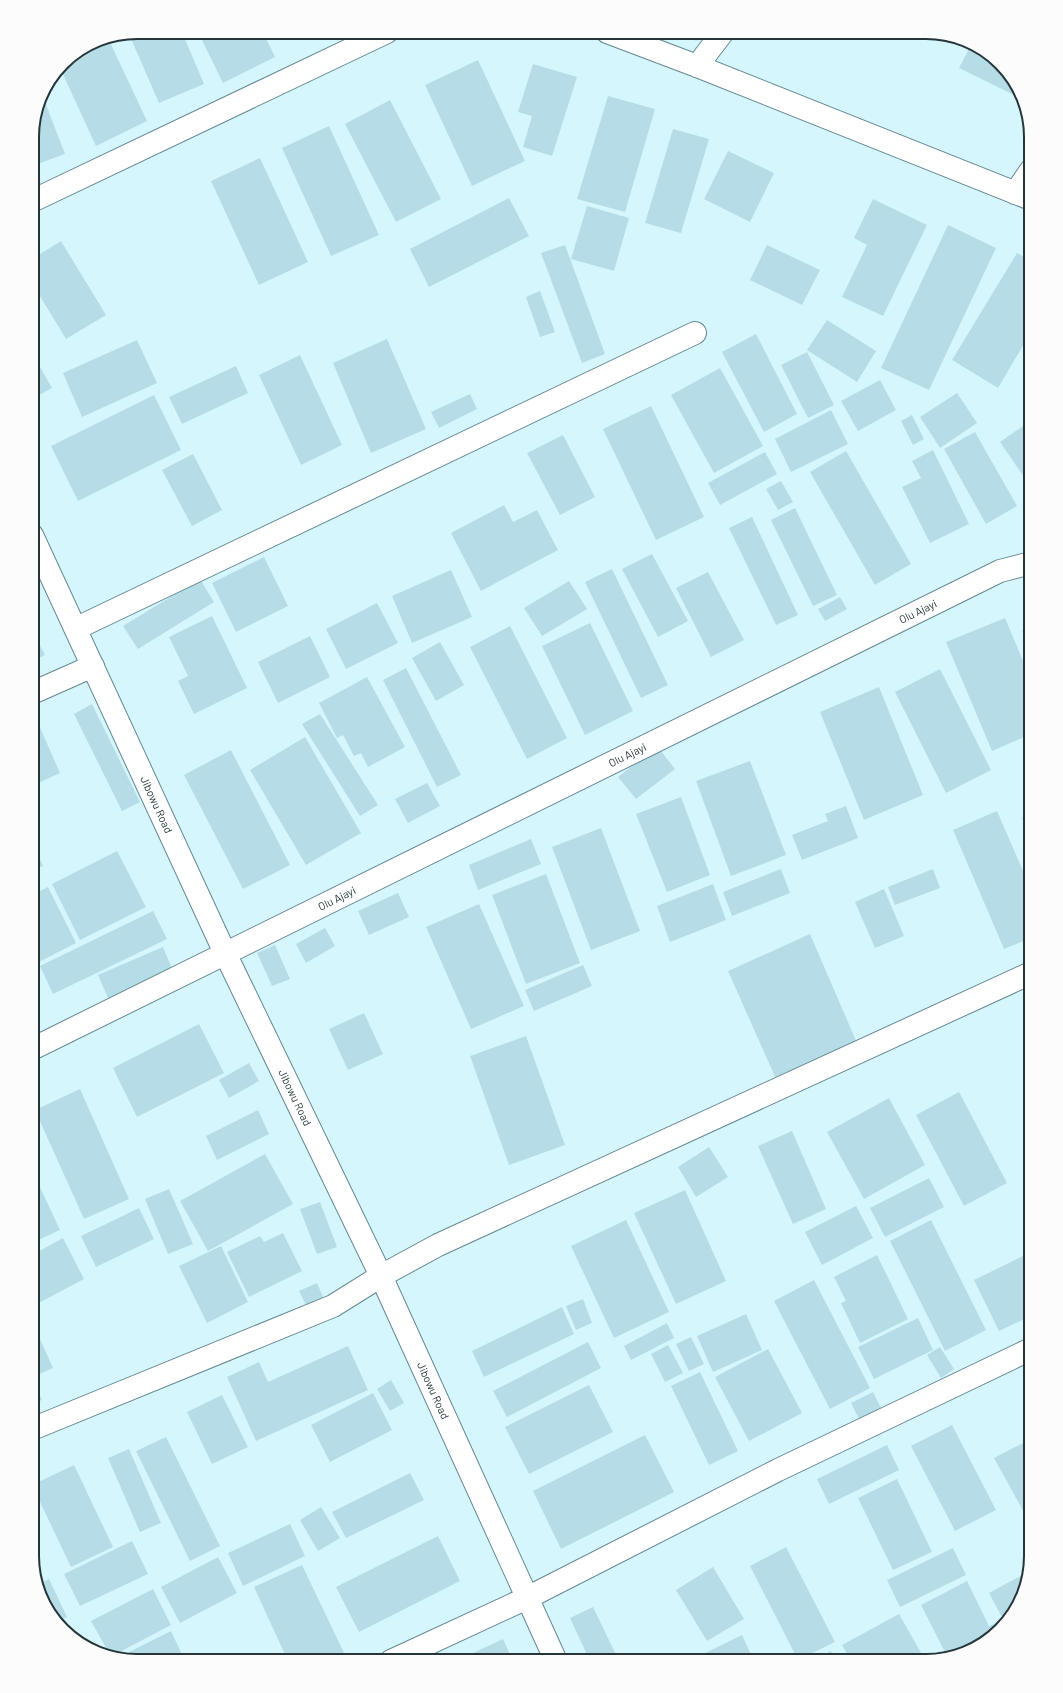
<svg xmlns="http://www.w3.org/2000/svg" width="1063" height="1693" viewBox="0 0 1063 1693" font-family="Barlow,sans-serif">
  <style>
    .building { fill: #b6dde7 }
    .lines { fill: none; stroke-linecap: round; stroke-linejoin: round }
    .minor-casing { stroke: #648892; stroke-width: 24 }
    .minor { stroke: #fff; stroke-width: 22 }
    .labels { text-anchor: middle; stroke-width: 3.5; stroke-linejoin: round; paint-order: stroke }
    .street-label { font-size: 11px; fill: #253539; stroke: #fcfcfc }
    .rim { fill: none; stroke: #253539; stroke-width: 2 }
  </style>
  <rect width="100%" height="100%" fill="#d6f6fe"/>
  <g class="building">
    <polygon points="137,32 182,32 204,84 159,103 129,34"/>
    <polygon points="198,32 263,32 275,57 223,83"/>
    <polygon points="685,32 704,32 696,41"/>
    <polygon points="108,38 147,121 96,146 60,68 63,63 97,40"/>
    <polygon points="971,45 984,50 1016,86 1012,94 959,68"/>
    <polygon points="478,60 525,161 472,186 425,85"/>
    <polygon points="533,64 577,77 552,156 523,147 532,116 518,112"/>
    <polygon points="42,94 65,154 32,166 32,131"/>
    <polygon points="608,96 655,109 625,212 577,199"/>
    <polygon points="390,100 441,199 396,222 345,124"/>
    <polygon points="329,126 379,235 331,256 282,148"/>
    <polygon points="673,129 709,139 681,233 645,223"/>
    <polygon points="728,151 774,173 750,222 704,199"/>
    <polygon points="260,158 308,262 259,285 211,181"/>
    <polygon points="509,198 529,236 429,287 410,249"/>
    <polygon points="873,199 927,225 883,316 842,297 867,245 854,238"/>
    <polygon points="587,206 629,218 614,271 571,259"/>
    <polygon points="948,225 996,248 929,390 881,368"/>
    <polygon points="61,241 106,315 66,339 32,283 32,259"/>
    <polygon points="565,245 605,354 582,363 541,253"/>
    <polygon points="767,245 820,270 802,305 750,280"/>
    <polygon points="1017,253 1031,261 1031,332 998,388 952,360"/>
    <polygon points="540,291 555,332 540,337 526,297"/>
    <polygon points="827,320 876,351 857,382 807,350"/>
    <polygon points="756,334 797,414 764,432 722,352"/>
    <polygon points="387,339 426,429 371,453 333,363"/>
    <polygon points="137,340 157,383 82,417 63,373"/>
    <polygon points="807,352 834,405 808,418 781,365"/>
    <polygon points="32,353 52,388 32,399"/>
    <polygon points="300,355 342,445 301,465 259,375"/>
    <polygon points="236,366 248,393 182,424 169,397"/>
    <polygon points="720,368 763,446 714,473 671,395"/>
    <polygon points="880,380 896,410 858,431 841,401"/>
    <polygon points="957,393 977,423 940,448 920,417"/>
    <polygon points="470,394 477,409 439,428 431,412"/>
    <polygon points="154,395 181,450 78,501 51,446"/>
    <polygon points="651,406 704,517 656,540 603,429"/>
    <polygon points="831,410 848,444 791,472 775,439"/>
    <polygon points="912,415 924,439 913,445 901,421"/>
    <polygon points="1026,424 1031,432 1031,487 1000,442"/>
    <polygon points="975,432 1017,506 986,524 944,449"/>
    <polygon points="563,435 595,497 560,515 527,453"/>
    <polygon points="933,450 969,524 930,543 902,487 921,478 912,461"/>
    <polygon points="846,451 911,564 875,585 810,472"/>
    <polygon points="765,452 777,474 720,505 708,483"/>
    <polygon points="193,454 222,510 192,526 162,470"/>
    <polygon points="781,481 793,502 778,510 766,489"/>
    <polygon points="504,505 513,522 537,510 558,550 481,591 451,533"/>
    <polygon points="795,508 837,595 813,606 771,520"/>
    <polygon points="752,517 798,615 776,625 729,528"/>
    <polygon points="652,554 688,621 658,637 622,569"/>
    <polygon points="264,557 288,606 236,632 212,583"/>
    <polygon points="612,569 668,685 641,698 585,582"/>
    <polygon points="451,570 472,617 412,643 392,596"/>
    <polygon points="708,572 744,640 711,657 676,588"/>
    <polygon points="200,579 214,602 138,649 123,626"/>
    <polygon points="569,581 587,609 542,636 524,608"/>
    <polygon points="840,597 847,609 825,621 818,609"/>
    <polygon points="377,603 398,643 346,669 326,629"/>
    <polygon points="212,616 247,688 194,714 178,681 188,676 169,637"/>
    <polygon points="1005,618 1031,680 1031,734 992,751 946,642"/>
    <polygon points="590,623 633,711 585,735 542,646"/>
    <polygon points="510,626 567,738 527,759 470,647"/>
    <polygon points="1031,626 1031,647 1022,631"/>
    <polygon points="32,630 45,655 32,662"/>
    <polygon points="310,636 330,677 278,703 258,662"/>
    <polygon points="440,642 464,685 436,701 412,658"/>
    <polygon points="406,668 461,775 437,787 383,680"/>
    <polygon points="940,669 991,770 946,793 895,692"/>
    <polygon points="367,677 405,747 368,767 361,753 354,756 343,735 337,738 319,703"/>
    <polygon points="879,687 923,795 864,820 820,712"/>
    <polygon points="92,704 140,802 122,811 74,714"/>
    <polygon points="320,714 378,805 360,816 302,724"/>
    <polygon points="38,723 60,773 32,786 32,726"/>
    <polygon points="305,737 361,833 306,865 250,770"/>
    <polygon points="657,746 675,769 636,799 618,777"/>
    <polygon points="231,750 290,865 243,889 184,775"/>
    <polygon points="750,761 786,855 731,876 696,781"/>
    <polygon points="427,783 440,806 408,823 395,799"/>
    <polygon points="681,797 710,875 667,892 636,814"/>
    <polygon points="846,806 858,838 802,860 792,835 828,821 825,814"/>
    <polygon points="997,811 1031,889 1031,938 1004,949 953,830"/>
    <polygon points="1031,813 1031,839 1022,818"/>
    <polygon points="601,828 640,931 591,950 552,847"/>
    <polygon points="531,839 541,864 478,890 469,865"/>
    <polygon points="32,841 43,866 32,871"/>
    <polygon points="117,851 146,907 80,940 52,884"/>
    <polygon points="781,869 790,893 732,916 723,892"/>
    <polygon points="933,869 940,888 895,905 888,887"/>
    <polygon points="546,874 580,963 526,984 492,895"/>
    <polygon points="713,884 726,920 670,942 657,906"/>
    <polygon points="48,887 76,943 35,964 32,957 32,895"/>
    <polygon points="884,889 904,936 875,948 855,902"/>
    <polygon points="398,893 409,917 369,935 358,911"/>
    <polygon points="479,904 524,1006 471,1029 426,927"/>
    <polygon points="153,911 167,939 53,994 40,966"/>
    <polygon points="325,928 335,946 306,963 296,944"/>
    <polygon points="810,934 857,1043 776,1079 728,971"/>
    <polygon points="275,945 290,979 272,986 257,953"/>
    <polygon points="163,947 173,971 108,998 98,975"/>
    <polygon points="583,965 592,986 534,1011 525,990"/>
    <polygon points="364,1013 383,1054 348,1070 329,1029"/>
    <polygon points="199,1024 224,1073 137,1117 113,1068"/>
    <polygon points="526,1036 565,1145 509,1165 470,1056"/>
    <polygon points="249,1063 259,1081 229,1098 219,1080"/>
    <polygon points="80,1089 129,1199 84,1219 35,1110"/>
    <polygon points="959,1092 1007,1183 964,1206 916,1115"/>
    <polygon points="889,1098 925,1165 864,1199 827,1132"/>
    <polygon points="258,1110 269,1134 217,1160 206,1136"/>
    <polygon points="792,1131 826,1209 793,1224 758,1146"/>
    <polygon points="709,1147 728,1177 696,1197 678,1167"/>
    <polygon points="265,1154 293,1204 208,1251 180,1201"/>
    <polygon points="32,1170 60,1230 32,1243"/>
    <polygon points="929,1178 944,1207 885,1237 870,1208"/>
    <polygon points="169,1189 193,1244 168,1254 145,1199"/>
    <polygon points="685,1190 726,1281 676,1304 634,1213"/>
    <polygon points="320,1202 337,1247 317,1254 300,1209"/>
    <polygon points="856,1206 873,1238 822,1265 805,1232"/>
    <polygon points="139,1208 154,1239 96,1267 81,1236"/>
    <polygon points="626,1220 669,1312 614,1338 571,1246"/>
    <polygon points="931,1220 986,1330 945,1351 890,1241"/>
    <polygon points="283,1233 302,1271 249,1297 227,1252 260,1236 264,1242"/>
    <polygon points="63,1238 84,1279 33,1306 32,1303 32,1255"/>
    <polygon points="221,1246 248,1302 207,1323 179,1266"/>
    <polygon points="1031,1252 1031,1316 999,1331 974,1280"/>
    <polygon points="877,1255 908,1319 860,1343 841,1303 846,1301 834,1277"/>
    <polygon points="814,1280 870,1388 830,1409 774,1301"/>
    <polygon points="317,1283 324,1299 307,1307 299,1291"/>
    <polygon points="583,1299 592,1323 576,1330 566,1306"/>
    <polygon points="562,1307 574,1334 484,1377 472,1351"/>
    <polygon points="746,1314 762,1350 713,1372 697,1336"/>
    <polygon points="918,1318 933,1350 874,1379 858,1347"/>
    <polygon points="32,1321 53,1368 35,1376 32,1369"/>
    <polygon points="667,1323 674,1338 631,1360 624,1346"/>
    <polygon points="691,1337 704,1364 689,1371 676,1344"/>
    <polygon points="588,1342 601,1368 507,1417 493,1391"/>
    <polygon points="668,1345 683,1373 665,1382 651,1354"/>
    <polygon points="348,1346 368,1390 256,1441 227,1377 259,1362 268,1382"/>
    <polygon points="940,1347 954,1369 941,1378 927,1355"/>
    <polygon points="768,1349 802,1413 749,1441 715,1377"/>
    <polygon points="700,1372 738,1451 709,1465 671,1386"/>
    <polygon points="32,1377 42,1400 32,1404"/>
    <polygon points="391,1380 404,1403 390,1411 377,1389"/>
    <polygon points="589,1385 613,1432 529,1474 505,1427"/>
    <polygon points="873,1392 881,1408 859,1419 851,1403"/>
    <polygon points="373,1393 392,1430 330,1462 311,1425"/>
    <polygon points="222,1395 248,1447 212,1464 187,1412"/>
    <polygon points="952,1425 996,1510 955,1531 911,1446"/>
    <polygon points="645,1435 674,1492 561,1549 533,1491"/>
    <polygon points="166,1437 220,1546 190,1561 136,1451"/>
    <polygon points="1025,1442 1031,1453 1031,1525 994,1458"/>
    <polygon points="887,1445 899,1470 829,1504 817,1479"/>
    <polygon points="129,1449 161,1523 140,1532 108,1458"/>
    <polygon points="74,1465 113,1547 71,1567 32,1485"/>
    <polygon points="410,1473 424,1500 346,1538 332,1512"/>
    <polygon points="897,1479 932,1552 893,1570 858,1498"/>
    <polygon points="321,1507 340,1538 318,1551 300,1520"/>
    <polygon points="290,1524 305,1556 243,1586 228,1553"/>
    <polygon points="438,1536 460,1581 359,1632 336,1587"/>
    <polygon points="132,1541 148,1574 80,1606 64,1574"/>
    <polygon points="786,1547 835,1642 798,1660 750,1566"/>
    <polygon points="953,1548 966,1575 900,1607 887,1580"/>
    <polygon points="218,1557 237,1593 180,1623 161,1587"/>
    <polygon points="302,1565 346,1657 337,1661 288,1661 254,1587"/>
    <polygon points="713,1567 744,1619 707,1641 676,1590"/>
    <polygon points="1026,1573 1017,1608 1004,1621 989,1593"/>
    <polygon points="49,1579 67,1617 59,1621 43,1602 39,1584"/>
    <polygon points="967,1581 989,1626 999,1622 1000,1624 972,1650 947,1656 921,1605"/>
    <polygon points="153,1589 171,1625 114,1655 109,1653 91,1621"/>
    <polygon points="593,1607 619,1661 590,1661 570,1618"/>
    <polygon points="899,1614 924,1658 919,1661 851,1661 842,1645"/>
    <polygon points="171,1631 185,1661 131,1661 119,1657"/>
    <polygon points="742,1635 754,1661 689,1661"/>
    <polygon points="503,1639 513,1661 456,1661"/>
    <polygon points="831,1651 836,1661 812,1661"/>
  </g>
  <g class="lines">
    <g class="minor-casing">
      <g id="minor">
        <polyline points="607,32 697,66 1031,199"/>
        <polyline points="697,66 723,32"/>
        <polyline points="1015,193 1031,170"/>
        <polyline points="32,201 387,32"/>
        <path id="s1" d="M32 535 225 953 381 1276 556 1661"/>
        <polyline points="77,628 695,333"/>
        <polyline points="32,693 93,666"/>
        <path id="s2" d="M32 1049 1000 571 1031 563"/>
        <polyline points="32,1429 333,1306 381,1276 438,1245 1031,973"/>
        <polyline points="391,1661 527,1598 778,1470 1031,1349"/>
      </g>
    </g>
    <use href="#minor" class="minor"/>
  </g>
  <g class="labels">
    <g class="street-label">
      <text dy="4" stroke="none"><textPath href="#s2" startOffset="988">Olu Ajayi</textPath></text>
      <text dy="4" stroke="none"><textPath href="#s2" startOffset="664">Olu Ajayi</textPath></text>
      <text dy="4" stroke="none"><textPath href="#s1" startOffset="297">Jibowu Road</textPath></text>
      <text dy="4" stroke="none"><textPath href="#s2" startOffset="340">Olu Ajayi</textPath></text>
      <text dy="4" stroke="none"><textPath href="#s1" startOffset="621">Jibowu Road</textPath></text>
      <text dy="4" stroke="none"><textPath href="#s1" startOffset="945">Jibowu Road</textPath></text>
    </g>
  </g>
  <path d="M0 0H1063V1693H0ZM137 39H926A98 98 0 0 1 1024 137V1556A98 98 0 0 1 926 1654H137A98 98 0 0 1 39 1556V137A98 98 0 0 1 137 39Z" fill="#fcfcfc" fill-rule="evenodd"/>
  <path class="rim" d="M137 39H926A98 98 0 0 1 1024 137V1556A98 98 0 0 1 926 1654H137A98 98 0 0 1 39 1556V137A98 98 0 0 1 137 39Z"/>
</svg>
